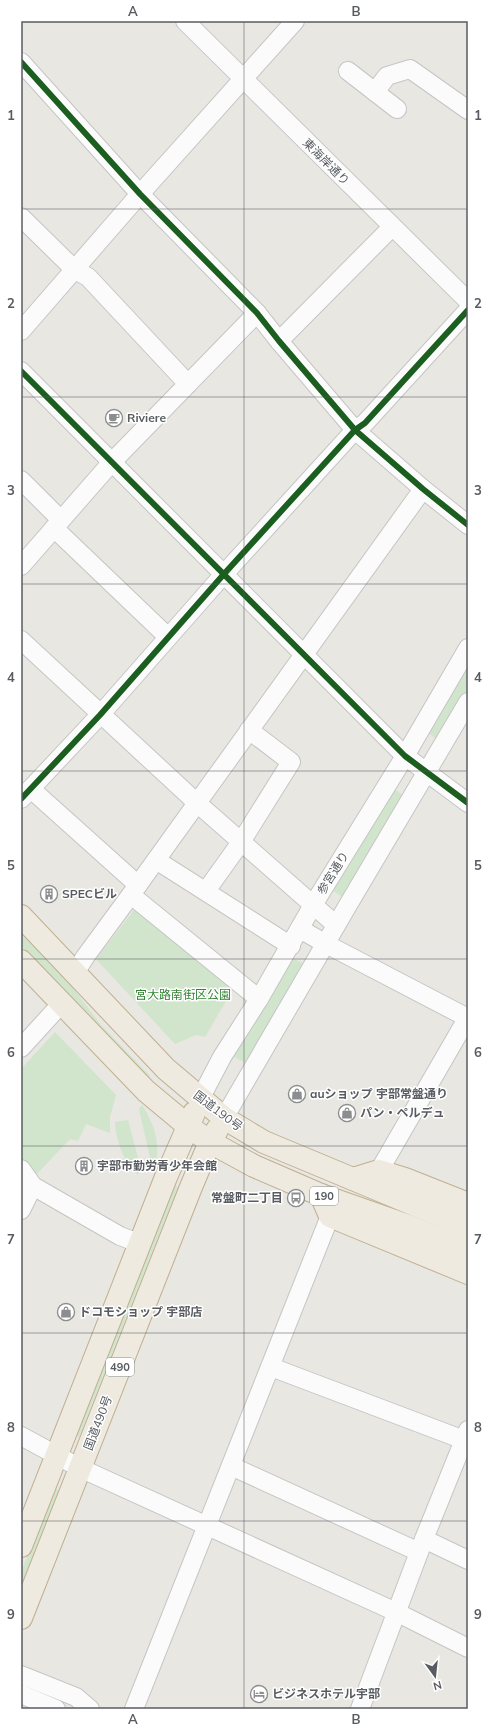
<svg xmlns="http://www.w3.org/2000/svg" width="489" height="1730" viewBox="0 0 489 1730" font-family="Mulish,'Noto Sans JP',sans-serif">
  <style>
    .green { fill: #d0e5cc }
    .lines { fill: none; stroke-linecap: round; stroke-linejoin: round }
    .minor-casing { stroke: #c5c5c5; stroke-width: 20 }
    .highway-casing { stroke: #c0af90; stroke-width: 24 }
    .minor { stroke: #fcfbfb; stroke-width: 18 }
    .highway { stroke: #eeeadf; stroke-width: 22 }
    .cycleway-casing { stroke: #fff; stroke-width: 8 }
    .cycleway { stroke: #1b5e20; stroke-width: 6 }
    .grid { fill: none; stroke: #585c61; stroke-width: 1; stroke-opacity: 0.55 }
    .labels { text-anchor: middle; stroke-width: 3; stroke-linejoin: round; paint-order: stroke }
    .shield { fill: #fff; stroke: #8a8d90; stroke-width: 1 }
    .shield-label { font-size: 11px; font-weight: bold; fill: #585c61 }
    .street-label { font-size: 12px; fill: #585c61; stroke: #fff }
    .poi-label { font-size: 12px; font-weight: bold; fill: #585c61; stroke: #fff; text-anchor: start }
    .park-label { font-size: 12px; fill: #338534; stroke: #fff }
    .neatline { fill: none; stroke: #585c61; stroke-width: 1.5 }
    .grid-label { font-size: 13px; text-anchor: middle; font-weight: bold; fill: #585c61 }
  </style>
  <rect width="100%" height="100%" fill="#e9e7e2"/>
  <g class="green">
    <polygon points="468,665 468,689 437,739 427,732"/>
    <polygon points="393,788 404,796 344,898 332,890"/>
    <polygon points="143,909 233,989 205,1037 196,1035 175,1044 96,959 134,910"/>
    <polygon points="21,931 66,979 101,1025 150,1076 147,1079 21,945"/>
    <polygon points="292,958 304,964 245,1063 233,1056"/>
    <polygon points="55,1032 116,1095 110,1117 110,1133 86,1124 78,1141 70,1139 34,1177 21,1157 21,1069"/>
    <path d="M142 1105C154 1124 160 1141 156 1164L151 1162 139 1109Z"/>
    <path d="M128 1120 141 1169 138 1175C123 1160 116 1142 115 1122Z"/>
    <polygon points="173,1185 178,1187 79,1437 73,1435"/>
    <polygon points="54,1489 57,1489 59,1492 21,1587 21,1572"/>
  </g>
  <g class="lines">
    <g class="minor-casing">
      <g id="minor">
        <polyline points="185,21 468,301"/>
        <polyline points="21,62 140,194 257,313 279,341 355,430 423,489 468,525"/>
        <polyline points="348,71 397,109"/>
        <polyline points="375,92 387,76 410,69 468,110"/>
        <polyline points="21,217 75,270 88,277 188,384"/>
        <polyline points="21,331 140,194 295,21"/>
        <polyline points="279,341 392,227"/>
        <polyline points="21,371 405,756 468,803"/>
        <polyline points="21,480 61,520"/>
        <polyline points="54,528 168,637"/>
        <polyline points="21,566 111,463 257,313"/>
        <polyline points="21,640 197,803 336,925"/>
        <polyline points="31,789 138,885"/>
        <polyline points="21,799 100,715 224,574 355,430 365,423 468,310"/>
        <polyline points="156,860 291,946"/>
        <polyline points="206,891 241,842 291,762 249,730"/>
        <polyline points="131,895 259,999"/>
        <polyline points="300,929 326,944 468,1018"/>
        <polyline points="75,973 85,957 138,885 423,489"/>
        <polyline points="21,1048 61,1004"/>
        <polyline points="200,1099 222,1057 259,999 313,905 405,756 468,648"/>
        <polyline points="224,1118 348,905 468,702"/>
        <polyline points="21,1169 33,1186 120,1236 141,1244"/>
        <polyline points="379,1171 468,1017"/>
        <polyline points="21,1210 33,1186"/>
        <polyline points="271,1367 464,1440"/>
        <polyline points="21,1436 80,1468 396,1612 468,1648"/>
        <polyline points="231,1466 419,1552"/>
        <polyline points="424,1539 468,1560"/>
        <polyline points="21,1675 76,1697 90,1709"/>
        <polyline points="21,1694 56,1709"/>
        <polyline points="134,1709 330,1216"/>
        <polyline points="360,1709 424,1539 468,1430"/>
      </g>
    </g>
    <g class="highway-casing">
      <g id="highway">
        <polyline points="21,916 166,1069 224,1118 264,1142 468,1227"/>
        <polyline points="21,961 146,1091 188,1126 210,1142 254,1166 321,1195 406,1225 468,1250"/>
        <polyline points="353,1179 379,1171 405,1179 468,1204"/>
        <polyline points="321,1195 330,1216 468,1273"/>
        <polyline points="21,1546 166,1177 194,1113"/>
        <polyline points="21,1618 191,1187 210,1142 217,1130"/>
      </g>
    </g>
    <use href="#minor" class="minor"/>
    <use href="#highway" class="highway"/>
    <g class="cycleway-casing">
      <g id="cycleway">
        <polyline points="21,62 140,194 257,313 279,341 355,430 423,489 468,525"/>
        <polyline points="21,371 405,756 468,803"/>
        <polyline points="21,799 100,715 224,574 355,430 365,423 468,310"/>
      </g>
    </g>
    <use href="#cycleway" class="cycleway"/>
  </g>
  <path class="grid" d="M244 21V1709M21 209H468M21 397H468M21 584H468M21 771H468M21 959H468M21 1146H468M21 1333H468M21 1521H468"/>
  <defs>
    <g id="cafe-ring" transform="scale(0.9)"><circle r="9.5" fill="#fff" stroke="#8b8d8e" stroke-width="1.5"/><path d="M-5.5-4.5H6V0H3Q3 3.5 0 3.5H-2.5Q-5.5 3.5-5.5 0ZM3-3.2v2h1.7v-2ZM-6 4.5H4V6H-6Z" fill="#8b8d8e"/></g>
    <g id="building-ring" transform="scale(0.9)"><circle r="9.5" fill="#fff" stroke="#8b8d8e" stroke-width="1.5"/><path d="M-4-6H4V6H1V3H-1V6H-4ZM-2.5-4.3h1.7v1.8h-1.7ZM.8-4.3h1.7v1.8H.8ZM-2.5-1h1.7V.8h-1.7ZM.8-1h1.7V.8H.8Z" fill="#8b8d8e"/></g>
    <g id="shop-ring" transform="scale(0.9)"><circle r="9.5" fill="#fff" stroke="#8b8d8e" stroke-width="1.5"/><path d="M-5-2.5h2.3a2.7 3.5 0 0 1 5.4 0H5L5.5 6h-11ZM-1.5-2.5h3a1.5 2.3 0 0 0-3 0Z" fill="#8b8d8e"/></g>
    <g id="bus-ring" transform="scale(0.9)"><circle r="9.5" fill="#fff" stroke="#8b8d8e" stroke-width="1.5"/><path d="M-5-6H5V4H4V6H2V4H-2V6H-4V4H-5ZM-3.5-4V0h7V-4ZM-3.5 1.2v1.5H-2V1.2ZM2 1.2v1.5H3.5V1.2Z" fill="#8b8d8e"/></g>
    <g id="hotel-ring" transform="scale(0.9)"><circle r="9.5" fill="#fff" stroke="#8b8d8e" stroke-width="1.5"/><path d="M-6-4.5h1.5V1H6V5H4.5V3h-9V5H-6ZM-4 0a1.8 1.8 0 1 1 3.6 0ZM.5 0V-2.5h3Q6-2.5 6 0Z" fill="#8b8d8e"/></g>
  </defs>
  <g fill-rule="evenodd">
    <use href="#cafe-ring" x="114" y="418"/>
    <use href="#building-ring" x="49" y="894"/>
    <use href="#shop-ring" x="297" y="1094"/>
    <use href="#shop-ring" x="347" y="1113"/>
    <use href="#building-ring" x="84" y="1166"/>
    <use href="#bus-ring" x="296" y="1198"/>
    <use href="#shop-ring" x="66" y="1312"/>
    <use href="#hotel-ring" x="259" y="1694"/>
  </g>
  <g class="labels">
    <g class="shield">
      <rect x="310" y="1187" width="28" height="18" rx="3"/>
      <rect x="106" y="1358" width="28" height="18" rx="3"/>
    </g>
    <g class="shield-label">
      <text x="324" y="1200">190</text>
      <text x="120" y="1371">490</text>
    </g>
    <g class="street-label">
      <text transform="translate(326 162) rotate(45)" y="4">東海岸通り</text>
      <text transform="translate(333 873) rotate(-58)" y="4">参宮通り</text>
      <text transform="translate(218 1111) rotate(37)" y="4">国道190号</text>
      <text transform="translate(98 1423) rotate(-69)" y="4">国道490号</text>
    </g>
    <g class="poi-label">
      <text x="127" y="422">Riviere</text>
      <text x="62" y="898">SPECビル</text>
      <text x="310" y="1098">auショップ 宇部常盤通り</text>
      <text x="360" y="1117">パン・ペルデュ</text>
      <text x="97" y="1170">宇部市勤労青少年会館</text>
      <text x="283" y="1202" text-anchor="end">常盤町二丁目</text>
      <text x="79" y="1316">ドコモショップ 宇部店</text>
      <text x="272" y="1698">ビジネスホテル宇部</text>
    </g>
    <g class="park-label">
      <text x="183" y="999">宮大路南街区公園</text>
    </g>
  </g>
  <rect width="489" height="1730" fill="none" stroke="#ffffff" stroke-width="44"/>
  <g transform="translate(435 1676) rotate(165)" stroke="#ffffff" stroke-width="3" paint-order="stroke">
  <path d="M0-3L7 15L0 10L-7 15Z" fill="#585c61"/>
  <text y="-6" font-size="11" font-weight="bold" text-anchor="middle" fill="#585c61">N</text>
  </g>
  <rect x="22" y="22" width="445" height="1686" class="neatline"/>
  <g class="grid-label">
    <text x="133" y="16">A</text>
    <text x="356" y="16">B</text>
    <text x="11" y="120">1</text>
    <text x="478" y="120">1</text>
    <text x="11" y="308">2</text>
    <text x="478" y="308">2</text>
    <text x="11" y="495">3</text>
    <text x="478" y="495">3</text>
    <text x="11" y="682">4</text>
    <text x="478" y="682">4</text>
    <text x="11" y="870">5</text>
    <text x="478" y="870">5</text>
    <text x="11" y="1057">6</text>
    <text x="478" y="1057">6</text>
    <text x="11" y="1244">7</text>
    <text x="478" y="1244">7</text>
    <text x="11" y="1432">8</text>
    <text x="478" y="1432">8</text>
    <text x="11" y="1619">9</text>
    <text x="478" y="1619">9</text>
    <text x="133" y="1724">A</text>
    <text x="356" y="1724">B</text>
  </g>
</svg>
